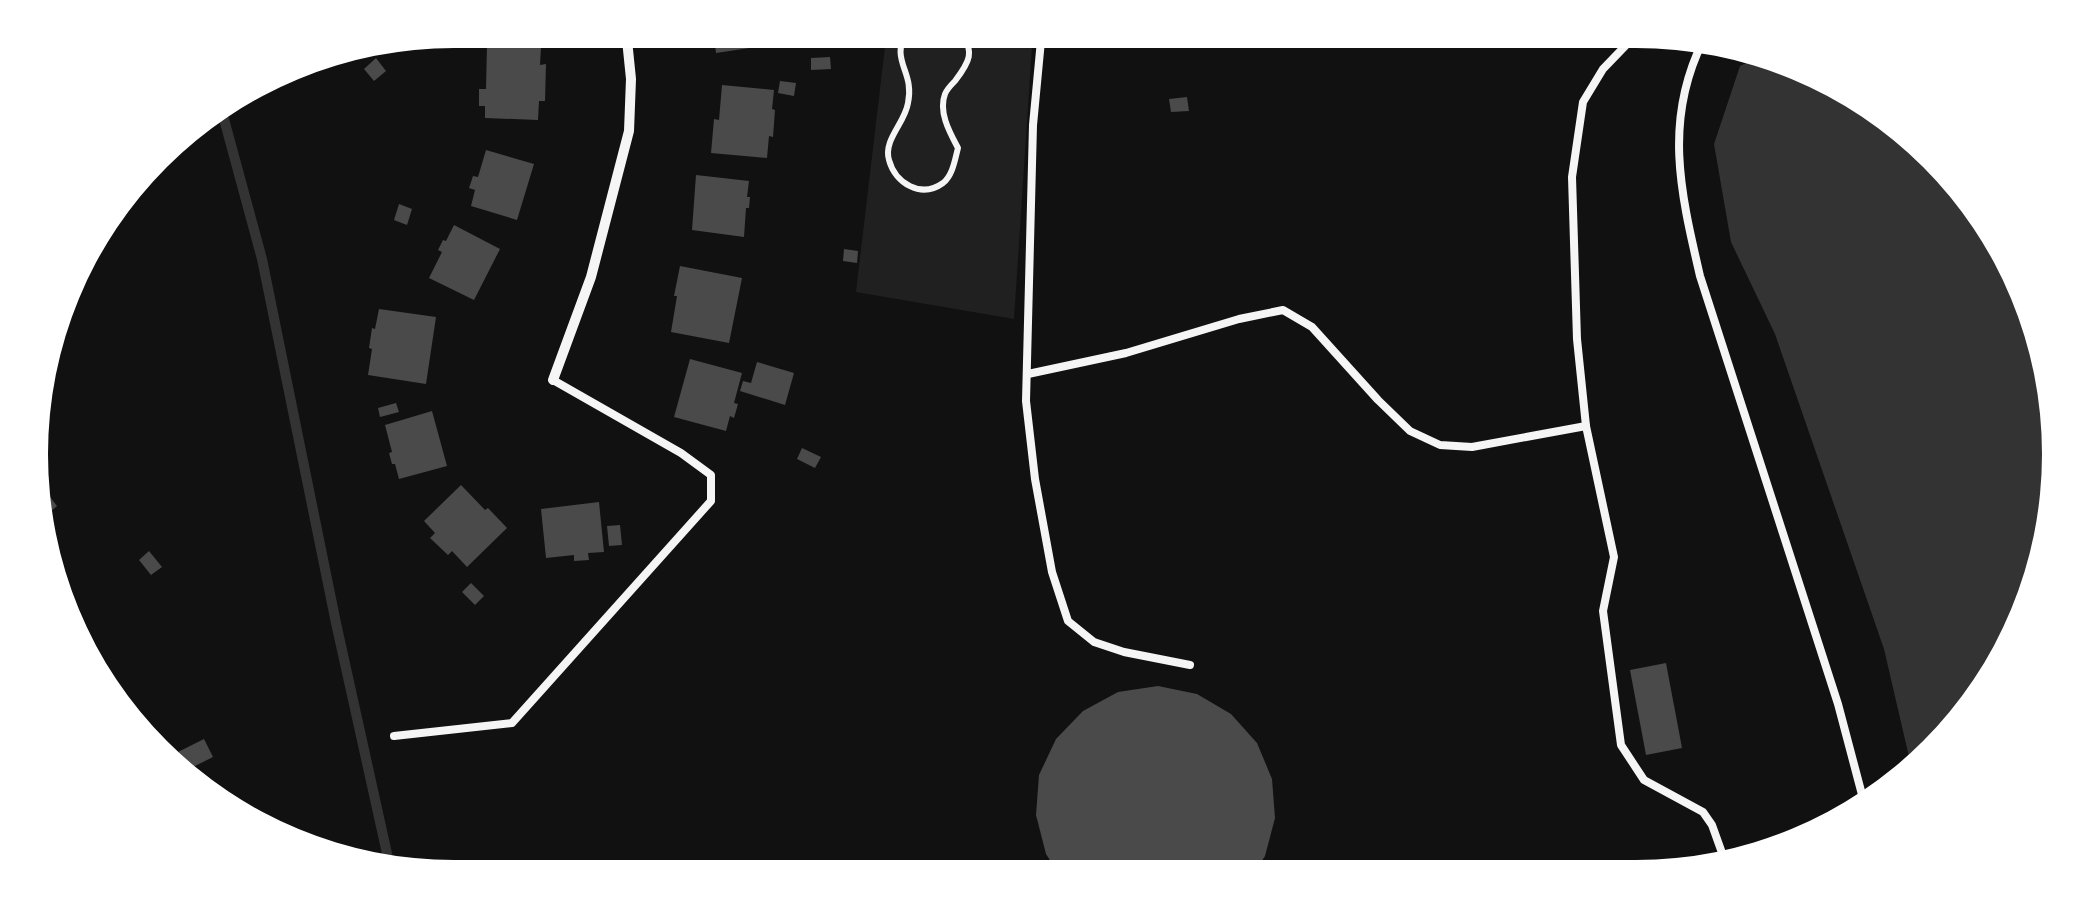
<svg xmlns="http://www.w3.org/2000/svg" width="2089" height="908" viewBox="0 0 2089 908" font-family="'IBM Plex Serif',serif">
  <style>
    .green { fill: #202020 }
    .water { fill: #333 }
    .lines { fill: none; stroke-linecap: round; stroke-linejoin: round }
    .stream { stroke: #333; stroke-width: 10 }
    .building { fill: #4a4a4a }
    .path { stroke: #f5f5f5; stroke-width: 6 }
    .service { stroke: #f5f5f5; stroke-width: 8 }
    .minor { stroke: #f5f5f5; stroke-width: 10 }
  </style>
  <rect width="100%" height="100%" fill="#111"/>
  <polygon class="green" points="887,30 1033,30 1014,319 856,292"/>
  <polygon class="water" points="1769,52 1915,136 2016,267 2058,427 2036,591 1987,690 1913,774 1884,649 1775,334 1731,242 1714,144 1740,66"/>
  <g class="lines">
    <polyline class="stream" points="221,108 262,259 336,623 390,867"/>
  </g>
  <g class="building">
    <polygon points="713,30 761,30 763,46 716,53"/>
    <polygon points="487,45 541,47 540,65 546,64 545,101 539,101 538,120 485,118 485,106 479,106 479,89 486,89"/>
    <polygon points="830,57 831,69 811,70 811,58"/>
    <polygon points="376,58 386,71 374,81 364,69"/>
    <polygon points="780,81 796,83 794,96 778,93"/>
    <polygon points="722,85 774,90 772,109 775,110 773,137 769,136 767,158 711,153 714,119 719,120"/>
    <polygon points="1187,97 1189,111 1171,112 1169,99"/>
    <polygon points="486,150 534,164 517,220 471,206 475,190 469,188 473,176 478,177"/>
    <polygon points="696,175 749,181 747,197 750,197 749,208 746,208 744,237 692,230"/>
    <polygon points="399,204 412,209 407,225 394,220"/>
    <polygon points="454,225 500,249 474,300 429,278 442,252 438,250 443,240 446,241"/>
    <polygon points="844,249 858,251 857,263 843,261"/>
    <polygon points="680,266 742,278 729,343 671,332 677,296 674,296"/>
    <polygon points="379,309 436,317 426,384 368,375 372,349 369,348 372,328 375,329"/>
    <polygon points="690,359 742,373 734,403 738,404 734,418 730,416 726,431 674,417"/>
    <polygon points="757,362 794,373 785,405 740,391 743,381 751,383"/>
    <polygon points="396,403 399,412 380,417 378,408"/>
    <polygon points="432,411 447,466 399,479 395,464 392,464 389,453 392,452 385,425"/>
    <polygon points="802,448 821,457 815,468 797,459"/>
    <polygon points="461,485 485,510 488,508 507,528 467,567 452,551 448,555 430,538 435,533 424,521"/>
    <polygon points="50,497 57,506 42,519 34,511"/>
    <polygon points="599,502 604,552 588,553 589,560 574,561 574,555 546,558 541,509"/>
    <polygon points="620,525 622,545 609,546 607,526"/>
    <polygon points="149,551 162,567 151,575 139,560"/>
    <polygon points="471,583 484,596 475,605 462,592"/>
    <polygon points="1666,663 1682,748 1646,755 1630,670"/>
    <polygon points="1158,686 1197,694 1231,714 1257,743 1272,779 1275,818 1265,856 1252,876 1060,876 1046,854 1036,815 1039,775 1056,739 1083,711 1118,692"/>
    <polygon points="204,739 213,757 185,771 176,753"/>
  </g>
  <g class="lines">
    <path class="path" d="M907 30C889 62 915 70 908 103 905 123 883 140 889 160 895 183 921 199 943 183 953 175 955 159 958 148 950 133 938 112 945 94 947 89 951 85 955 81 971 60 973 54 963 30"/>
    <g class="service">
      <polyline points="1042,30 1033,125 1026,401 1035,479 1052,572 1068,621 1094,642 1124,652 1190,665"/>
      <polyline points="1647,32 1630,41 1603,69 1583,102 1572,177 1577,339 1586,426 1614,557 1603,611 1621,745 1644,780 1703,812 1712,825 1726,864"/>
      <path d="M1703 41C1663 121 1681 194 1700 276L1838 704 1865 806"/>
      <polyline points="1028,374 1126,353 1239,319 1283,310 1312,327 1378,400 1410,431 1440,445 1472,447 1586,426"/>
      <polyline points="394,736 512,723 711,501 711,475 681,453 553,380"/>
    </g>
    <polyline class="minor" points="553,380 591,277 629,131 631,79 626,30"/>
  </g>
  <path d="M0 0H2089V908H0ZM454 48H1636A406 406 0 0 1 2042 454V454A406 406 0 0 1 1636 860H454A406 406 0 0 1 48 454V454A406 406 0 0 1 454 48Z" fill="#fff" fill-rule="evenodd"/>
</svg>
